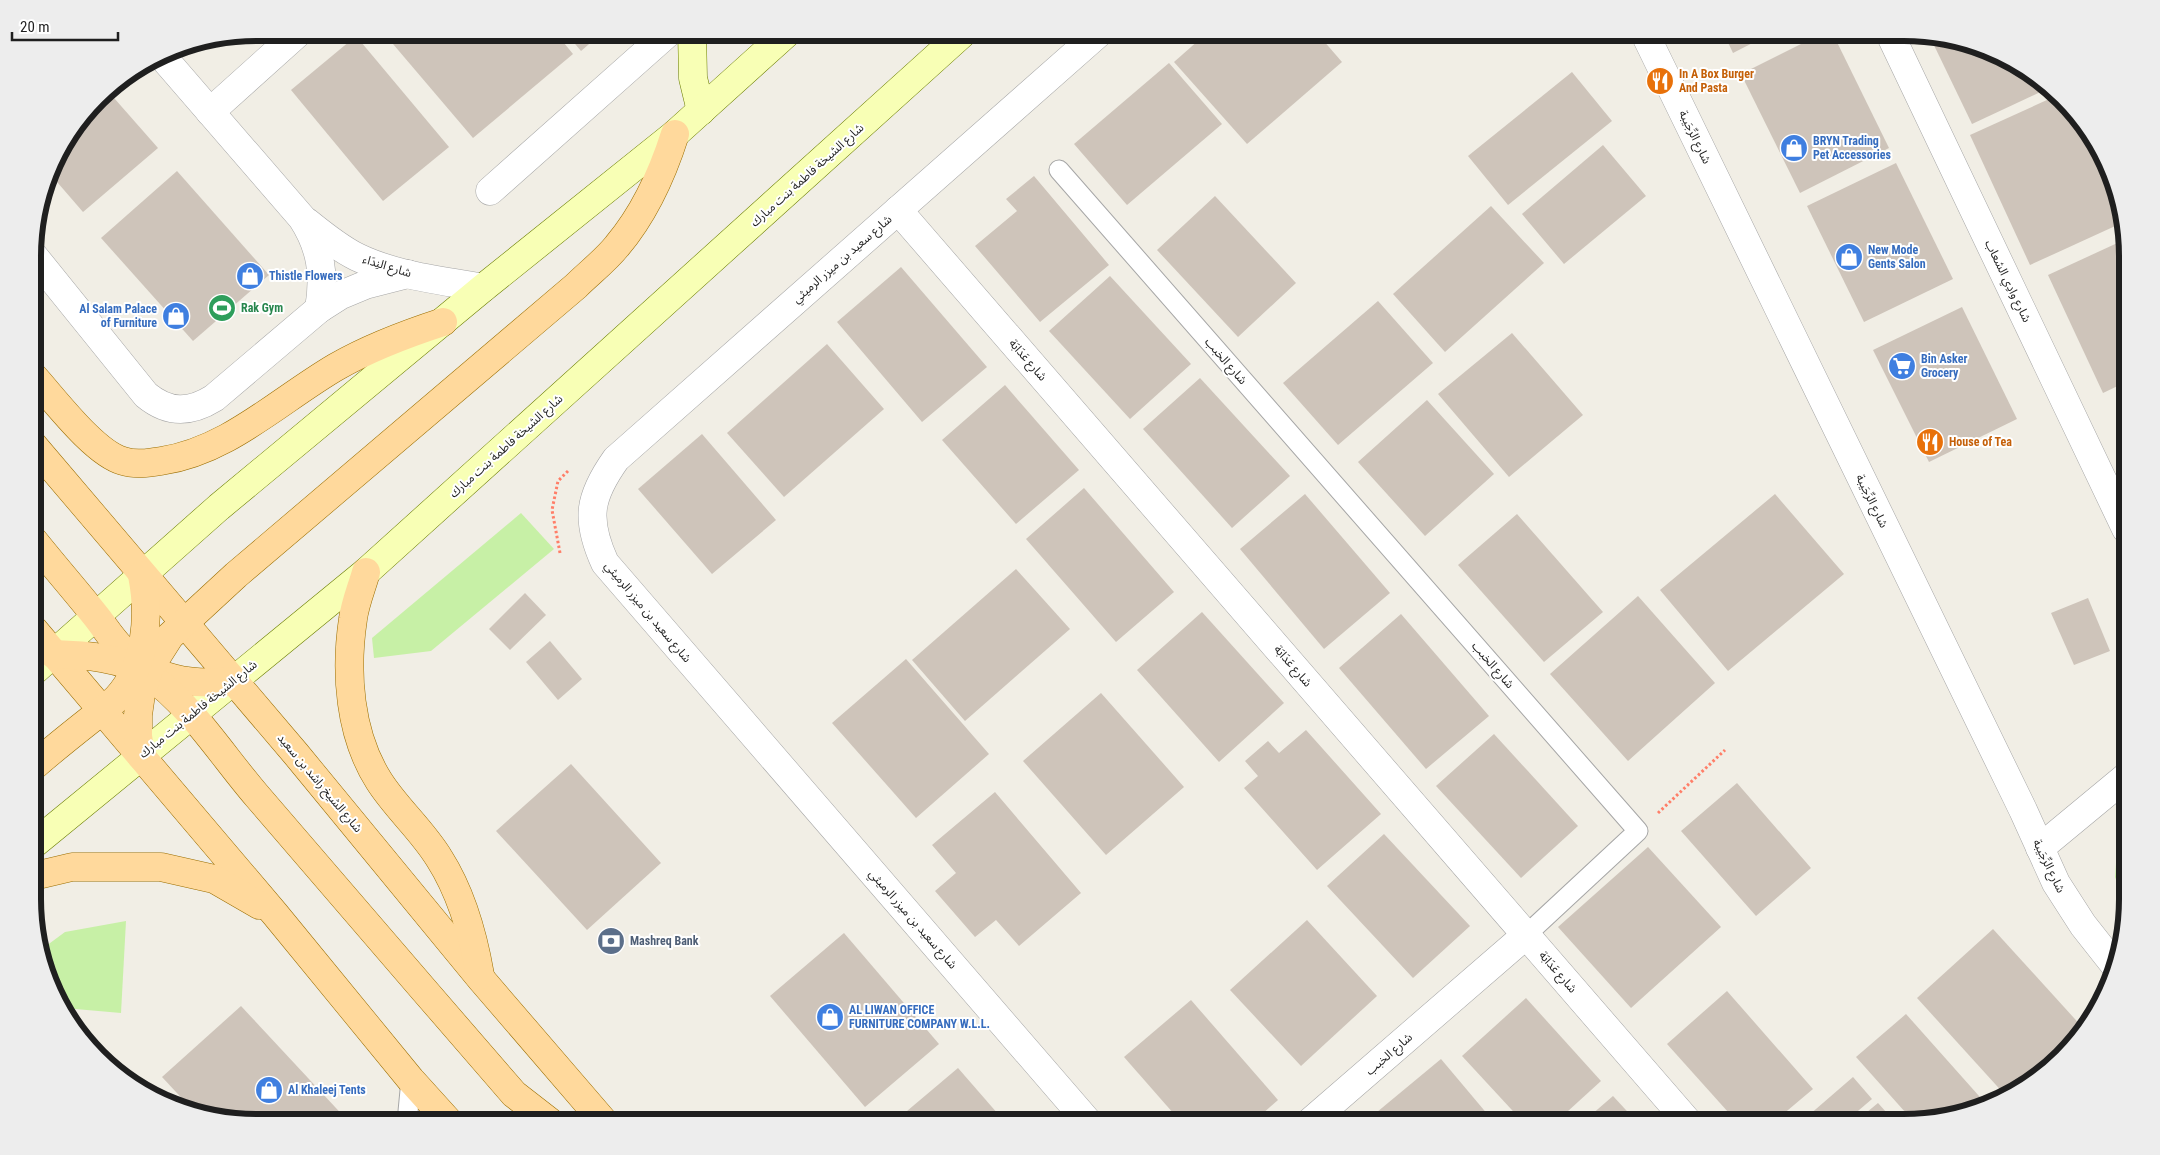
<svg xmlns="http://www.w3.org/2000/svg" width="2160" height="1155" viewBox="0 0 2160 1155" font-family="'Roboto Condensed','Noto Sans Arabic',sans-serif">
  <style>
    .grass { fill: #c7f0a6 }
    .building { fill: #cec4ba }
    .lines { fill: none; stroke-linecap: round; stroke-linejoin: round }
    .lane-casing { stroke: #a6a6a6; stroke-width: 21 }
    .street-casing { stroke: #a6a6a6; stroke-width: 29 }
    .secondary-casing { stroke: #6a7d00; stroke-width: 29 }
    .primary-casing { stroke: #9b6e00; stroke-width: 29 }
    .path { stroke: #ff7e68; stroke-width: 3; stroke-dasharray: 2.5 2.5; stroke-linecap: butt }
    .lane { stroke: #fff; stroke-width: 19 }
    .street { stroke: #fff; stroke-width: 28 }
    .secondary { stroke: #f8ffb5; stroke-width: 28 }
    .primary { stroke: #ffd99c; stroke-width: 28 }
    .labels { text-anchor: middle; stroke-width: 4; stroke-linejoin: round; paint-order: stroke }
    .food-label { font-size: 12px; font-weight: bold; fill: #c56008; stroke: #fff; text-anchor: start }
    .street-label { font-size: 12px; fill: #1f1f1f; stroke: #fff }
    .shop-label { font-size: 12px; font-weight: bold; fill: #366cbe; stroke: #fff; text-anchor: start }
    .leisure-label { font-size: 12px; font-weight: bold; fill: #27864d; stroke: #fff; text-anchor: start }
    .service-label { font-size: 12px; font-weight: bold; fill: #4e5e75; stroke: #fff; text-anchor: start }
    .rim { fill: none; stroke: #1f1f1f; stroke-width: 6 }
  </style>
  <rect width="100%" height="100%" fill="#f1eee5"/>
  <g class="grass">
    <polygon points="521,513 554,549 431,651 374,658 372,638"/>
    <polygon points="2127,824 2127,900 2126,905 2115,877 2118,836"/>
    <polygon points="126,921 121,1013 64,1008 42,949 65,932"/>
  </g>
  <g class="building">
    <polygon points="407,32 555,32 573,54 473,138 393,44"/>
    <polygon points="565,32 603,32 581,51"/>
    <polygon points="1208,32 1316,32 1342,62 1247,144 1174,62"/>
    <polygon points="1344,32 1364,32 1353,43"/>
    <polygon points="1723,32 1774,32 1733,53"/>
    <polygon points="1825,32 1832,32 1889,148 1800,193 1741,74"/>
    <polygon points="356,36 449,147 383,201 291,90"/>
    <polygon points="1931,39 2003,56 2051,87 1972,124"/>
    <polygon points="1169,63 1222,124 1127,205 1074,144"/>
    <polygon points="1572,72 1612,121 1508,205 1468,156"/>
    <polygon points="107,90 158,148 83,212 51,175 56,157"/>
    <polygon points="2058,95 2090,131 2124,222 2030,265 1970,135"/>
    <polygon points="1603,145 1646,196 1564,264 1522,214"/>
    <polygon points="1896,163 1953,279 1864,322 1807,206"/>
    <polygon points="177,171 269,275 193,341 101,238"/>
    <polygon points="1034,176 1109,265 1040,322 975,246 1017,211 1006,199"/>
    <polygon points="1215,196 1296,283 1238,337 1157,250"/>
    <polygon points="1491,206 1544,263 1445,352 1393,294"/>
    <polygon points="2126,239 2126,382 2103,393 2048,275"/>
    <polygon points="901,267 987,367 922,422 837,322"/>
    <polygon points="1110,276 1191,364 1130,419 1049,331"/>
    <polygon points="1378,301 1433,363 1338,445 1283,383"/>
    <polygon points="1962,307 2017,419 1929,462 1873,350"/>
    <polygon points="1512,333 1583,415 1509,477 1438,394"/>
    <polygon points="827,344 884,409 784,497 727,433"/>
    <polygon points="1200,378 1290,476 1232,528 1143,429"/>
    <polygon points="1005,385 1079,470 1016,524 942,440"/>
    <polygon points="1427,400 1494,474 1425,536 1358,462"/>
    <polygon points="2126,402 2126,429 2116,407"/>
    <polygon points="702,434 776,520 712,574 638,489"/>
    <polygon points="1084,488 1174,592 1116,642 1026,539"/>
    <polygon points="1305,494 1390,593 1324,649 1240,549"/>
    <polygon points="1775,494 1844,574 1728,671 1660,590"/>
    <polygon points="1517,514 1603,612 1544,662 1458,565"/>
    <polygon points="1016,569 1070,629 965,721 912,660"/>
    <polygon points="525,593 546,615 510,650 489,629"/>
    <polygon points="1638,596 1715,683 1628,761 1550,674"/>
    <polygon points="2088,598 2110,651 2074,665 2051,613"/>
    <polygon points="1202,612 1284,703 1219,762 1137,670"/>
    <polygon points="1401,614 1489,716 1426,769 1339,668"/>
    <polygon points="550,641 582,679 558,700 526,662"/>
    <polygon points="906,659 989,754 916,818 832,723"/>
    <polygon points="1101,693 1184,787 1106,855 1023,761"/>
    <polygon points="1306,730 1381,814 1317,870 1244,788 1258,776 1245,761 1268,741 1279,753"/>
    <polygon points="1494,734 1578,826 1521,878 1436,786"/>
    <polygon points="571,764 661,863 587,930 496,831"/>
    <polygon points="1737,783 1811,868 1756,916 1681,831"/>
    <polygon points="995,792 1081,893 1019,946 996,920 975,937 935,891 956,873 932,845"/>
    <polygon points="1384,834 1470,926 1413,978 1327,886"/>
    <polygon points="1648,847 1721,927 1631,1008 1558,927"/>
    <polygon points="1307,920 1377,996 1301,1066 1230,990"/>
    <polygon points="1993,929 2084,1029 2018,1090 2006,1096 1917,998"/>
    <polygon points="844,933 939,1044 865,1107 770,996"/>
    <polygon points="1727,991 1813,1089 1774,1122 1737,1122 1667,1044"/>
    <polygon points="1526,998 1601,1081 1556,1122 1523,1122 1462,1056"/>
    <polygon points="1191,1000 1278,1100 1253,1122 1181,1122 1124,1057"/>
    <polygon points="241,1006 349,1122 256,1122 190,1107 162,1077"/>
    <polygon points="1906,1014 1987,1105 1976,1111 1914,1122 1856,1057"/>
    <polygon points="1441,1059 1494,1122 1365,1122"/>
    <polygon points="958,1068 1005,1122 894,1122"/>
    <polygon points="1853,1077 1872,1099 1845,1122 1801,1122"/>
    <polygon points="1613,1096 1637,1122 1583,1122"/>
    <polygon points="1878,1103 1895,1122 1855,1122"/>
  </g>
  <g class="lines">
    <g class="lane-casing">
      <g id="lane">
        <polyline points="1059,170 1638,831 1526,935"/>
        <polyline points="407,1122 411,1080"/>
      </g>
    </g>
    <g class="street-casing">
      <g id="street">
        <polyline points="1644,32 2023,810 2056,883 2083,925 2113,963"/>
        <polyline points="1889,32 2126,529"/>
        <path d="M161 55 302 218C321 247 325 275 319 309"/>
        <polyline points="210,112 299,32"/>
        <polyline points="490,191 669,32"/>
        <polyline points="898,210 1688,1122"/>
        <path d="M307 222C323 235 339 248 357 257 396 276 441 280 483 288"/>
        <path d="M33 255 146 395C169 414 190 413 214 398L319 309 341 295 365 285 408 274"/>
        <polyline points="2040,848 2127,776"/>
        <path d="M1088 1122 605 563C585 519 589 497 616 459L1100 32"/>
        <polyline points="1310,1122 1526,935"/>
      </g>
    </g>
    <g class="secondary-casing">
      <g id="secondary">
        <polyline points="692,32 693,78 701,111"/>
        <polyline points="34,671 219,507 483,288 675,134 788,32"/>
        <polyline points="34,844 366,572 964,32"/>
      </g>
    </g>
    <g class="primary-casing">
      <g id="primary">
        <path d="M33 376C54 399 94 453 123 461 135 465 148 463 161 461 228 451 278 401 336 367 369 348 406 334 443 322"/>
        <polyline points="33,445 296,754 481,979 604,1122"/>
        <path d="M34 541C54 566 75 590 95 615 104 626 111 638 121 648 152 680 192 686 234 681"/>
        <path d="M366 572C362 587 355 603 353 619 345 672 349 734 379 781 396 808 422 830 439 858 462 894 473 934 480 975"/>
        <polyline points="34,630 275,914 411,1080 449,1122"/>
        <path d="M53 654C84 655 122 657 148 675 189 702 224 758 257 796 342 895 428 995 514 1094L550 1122"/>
        <path d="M141 756 138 736V715L141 694 149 669 170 636 236 575 576 286C589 273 605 261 617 246 645 213 662 175 675 134"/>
        <path d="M34 766C52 750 71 735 90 720 99 713 109 706 117 698 147 665 150 616 142 575"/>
        <polyline points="34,876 72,867 161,867 214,879 259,905"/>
      </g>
    </g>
    <g class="path">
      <polyline points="560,553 552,510 558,481 569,470"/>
      <polyline points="1658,813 1725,750"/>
    </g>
    <use href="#lane" class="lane"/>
    <use href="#street" class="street"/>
    <use href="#secondary" class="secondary"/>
    <use href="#primary" class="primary"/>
  </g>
  <defs>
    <g id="restaurant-disc" transform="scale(1.4375)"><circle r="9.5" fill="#e8710a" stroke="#fff"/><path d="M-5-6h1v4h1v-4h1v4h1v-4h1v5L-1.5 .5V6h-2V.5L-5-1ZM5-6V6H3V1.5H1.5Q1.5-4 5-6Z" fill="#fff"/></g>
    <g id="shop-disc" transform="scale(1.4375)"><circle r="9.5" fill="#3f7fe0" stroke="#fff"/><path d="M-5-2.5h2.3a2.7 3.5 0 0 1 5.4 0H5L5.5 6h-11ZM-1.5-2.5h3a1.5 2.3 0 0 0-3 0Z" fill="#fff"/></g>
    <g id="stadium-disc" transform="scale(1.4375)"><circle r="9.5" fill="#2e9e5b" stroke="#fff"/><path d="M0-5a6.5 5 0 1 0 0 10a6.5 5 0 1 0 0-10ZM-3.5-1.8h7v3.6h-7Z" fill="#fff"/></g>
    <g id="supermarket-disc" transform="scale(1.4375)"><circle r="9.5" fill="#3f7fe0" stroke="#fff"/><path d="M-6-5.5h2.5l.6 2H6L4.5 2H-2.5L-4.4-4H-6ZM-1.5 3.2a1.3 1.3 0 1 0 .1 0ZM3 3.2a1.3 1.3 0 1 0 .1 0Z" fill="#fff"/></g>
    <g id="bank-disc" transform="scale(1.4375)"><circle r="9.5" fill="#5c6f8a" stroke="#fff"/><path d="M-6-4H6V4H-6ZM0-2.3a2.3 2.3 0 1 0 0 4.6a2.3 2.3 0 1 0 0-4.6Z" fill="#fff"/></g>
  </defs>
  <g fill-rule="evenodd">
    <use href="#restaurant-disc" x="1660" y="81"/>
    <use href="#shop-disc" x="1794" y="148"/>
    <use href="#shop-disc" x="1849" y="257"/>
    <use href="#shop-disc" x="250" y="276"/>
    <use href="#stadium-disc" x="222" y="308"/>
    <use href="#shop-disc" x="176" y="316"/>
    <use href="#supermarket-disc" x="1902" y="366"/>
    <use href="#restaurant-disc" x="1930" y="442"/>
    <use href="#bank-disc" x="611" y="941"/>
    <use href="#shop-disc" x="830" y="1017"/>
    <use href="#shop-disc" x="269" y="1090"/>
  </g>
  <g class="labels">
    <g class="food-label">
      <text x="1679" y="78">In A Box Burger<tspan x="1679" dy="14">And Pasta</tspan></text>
      <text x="1949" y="446">House of Tea</text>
    </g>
    <g class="street-label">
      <text transform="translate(1695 137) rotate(64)" y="4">شارع الرِّجَيبة</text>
      <text transform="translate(807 175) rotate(-42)" y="4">شارع الشيخة فاطمة بنت مبارك</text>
      <text transform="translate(842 259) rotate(-41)" y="4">شارع سعيد بن ميزر الرميثي</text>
      <text transform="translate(387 266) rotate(17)" y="4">شارع النِدَاء</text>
      <text transform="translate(2008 281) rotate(64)" y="4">شارع وادِي الشعاب</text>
      <text transform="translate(1028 360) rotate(49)" y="4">شارع عَدَابَة</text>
      <text transform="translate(1226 361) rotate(49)" y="4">شارع الخبب</text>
      <text transform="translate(506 446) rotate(-42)" y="4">شارع الشيخة فاطمة بنت مبارك</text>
      <text transform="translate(1872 501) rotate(64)" y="4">شارع الرِّجَيبة</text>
      <text transform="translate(648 612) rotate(50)" y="4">شارع سعيد بن ميزر الرميثي</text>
      <text transform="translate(1493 665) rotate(49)" y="4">شارع الخبب</text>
      <text transform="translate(1293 666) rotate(49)" y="4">شارع عَدَابَة</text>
      <text transform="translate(198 709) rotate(-39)" y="4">شارع الشيخة فاطمة بنت مبارك</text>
      <text transform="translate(320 783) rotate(50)" y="4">شارع الشيخ راشد بن سعيد</text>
      <text transform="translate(2049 866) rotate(64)" y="4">شارع الرِّجَيبة</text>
      <text transform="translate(913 919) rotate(49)" y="4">شارع سعيد بن ميزر الرميثي</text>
      <text transform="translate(1558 972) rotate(49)" y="4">شارع عَدَابَة</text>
      <text transform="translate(1389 1054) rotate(-41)" y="4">شارع الخبب</text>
    </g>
    <g class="shop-label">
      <text x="1813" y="145">BRYN Trading<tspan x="1813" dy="14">Pet Accessories</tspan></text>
      <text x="1868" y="254">New Mode<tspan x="1868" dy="14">Gents Salon</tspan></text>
      <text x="269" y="280">Thistle Flowers</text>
      <text x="157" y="313" text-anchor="end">Al Salam Palace<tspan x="157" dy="14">of Furniture</tspan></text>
      <text x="1921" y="363">Bin Asker<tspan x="1921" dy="14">Grocery</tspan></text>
      <text x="849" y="1014">AL LIWAN OFFICE<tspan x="849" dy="14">FURNITURE COMPANY W.L.L.</tspan></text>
      <text x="288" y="1094">Al Khaleej Tents</text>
    </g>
    <g class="leisure-label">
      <text x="241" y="312">Rak Gym</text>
    </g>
    <g class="service-label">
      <text x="630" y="945">Mashreq Bank</text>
    </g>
  </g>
  <path d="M0 0H2160V1155H0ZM256 41H1904A215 215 0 0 1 2119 256V899A215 215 0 0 1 1904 1114H256A215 215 0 0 1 41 899V256A215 215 0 0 1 256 41Z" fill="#ededed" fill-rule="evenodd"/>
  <path class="rim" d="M256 41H1904A215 215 0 0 1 2119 256V899A215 215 0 0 1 1904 1114H256A215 215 0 0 1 41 899V256A215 215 0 0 1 256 41Z"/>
  <path d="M12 32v8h106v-8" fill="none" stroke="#1f1f1f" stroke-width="2.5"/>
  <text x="20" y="32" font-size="15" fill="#1f1f1f" stroke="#ffffff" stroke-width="4" paint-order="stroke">20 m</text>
</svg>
